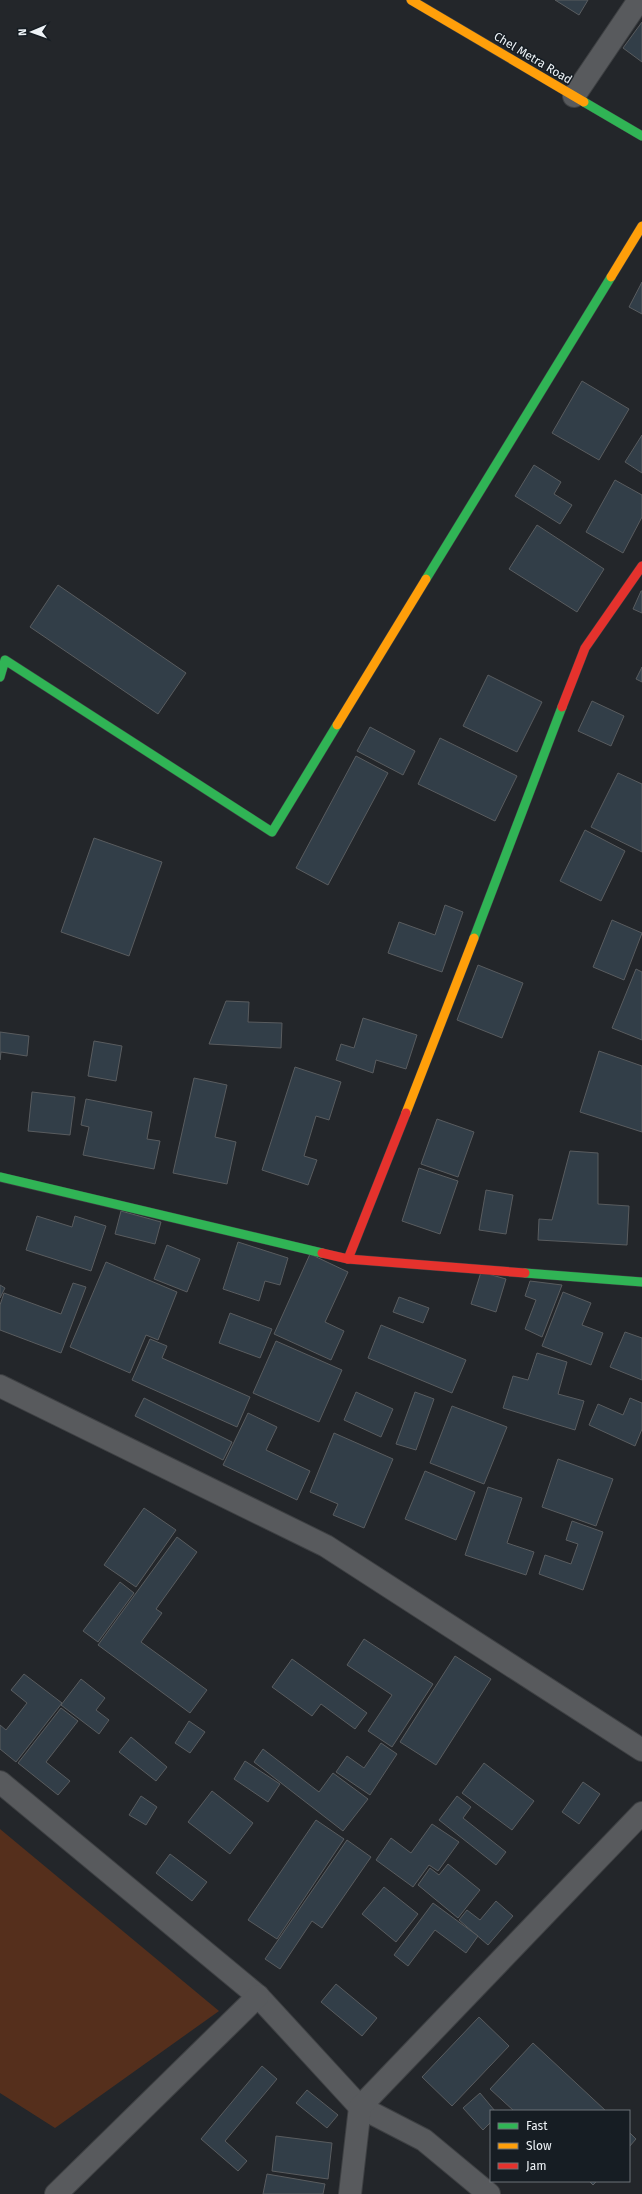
<svg xmlns="http://www.w3.org/2000/svg" width="642" height="2194" viewBox="0 0 642 2194" font-family="'Fira Sans',sans-serif">
  <style>
    .green { fill: #552f1c }
    .building { fill: #323e48; stroke: #595c5f }
    .lines { fill: none; stroke-linecap: round; stroke-linejoin: round }
    .street-casing { stroke: #3e4043; stroke-width: 24 }
    .fast-casing { stroke: #3e4043; stroke-width: 10 }
    .slow-casing { stroke: #3e4043; stroke-width: 10 }
    .jam-casing { stroke: #3e4043; stroke-width: 10 }
    .street { stroke: #585a5d; stroke-width: 22 }
    .fast { stroke: #30b455; stroke-width: 9 }
    .slow { stroke: #ff9f0a; stroke-width: 9 }
    .jam { stroke: #e5322d; stroke-width: 9 }
    .labels { text-anchor: middle; stroke-width: 3; stroke-linejoin: round; paint-order: stroke }
    .street-label { font-size: 12px; fill: #eef3f7; stroke: #161d23 }
  </style>
  <rect width="100%" height="100%" fill="#23262a"/>
  <polygon class="green" points="0,1829 219,2011 55,2128 0,2093"/>
  <g class="building">
    <polygon points="555,0 588,0 579,15"/>
    <polygon points="642,22 642,62 623,48"/>
    <polygon points="642,282 642,314 629,307"/>
    <polygon points="582,381 629,409 599,460 552,433"/>
    <polygon points="642,435 642,473 625,462"/>
    <polygon points="534,465 561,482 554,494 572,505 560,524 515,496"/>
    <polygon points="615,480 642,495 642,517 623,553 586,532"/>
    <polygon points="537,525 604,569 577,612 509,569"/>
    <polygon points="58,585 186,673 158,714 30,627"/>
    <polygon points="641,591 642,591 642,613 633,609"/>
    <polygon points="642,667 642,682 636,679"/>
    <polygon points="488,675 542,702 517,752 463,726"/>
    <polygon points="592,701 624,716 611,746 578,731"/>
    <polygon points="370,727 415,751 403,775 357,751"/>
    <polygon points="440,738 517,776 495,821 418,784"/>
    <polygon points="356,756 388,773 328,885 296,868"/>
    <polygon points="618,773 642,784 642,852 591,827"/>
    <polygon points="585,830 625,851 601,901 560,881"/>
    <polygon points="94,838 162,862 129,956 61,932"/>
    <polygon points="445,905 463,912 442,972 388,953 399,922 435,935"/>
    <polygon points="612,920 642,933 624,980 593,967"/>
    <polygon points="478,965 523,983 502,1038 457,1020"/>
    <polygon points="636,969 642,972 642,1040 612,1028"/>
    <polygon points="226,1001 249,1002 248,1022 282,1023 281,1048 209,1044"/>
    <polygon points="363,1018 417,1035 406,1069 376,1060 373,1073 336,1060 341,1044 354,1048"/>
    <polygon points="0,1032 29,1036 27,1056 1,1052 0,1060"/>
    <polygon points="94,1041 122,1046 116,1081 88,1076"/>
    <polygon points="599,1051 642,1066 642,1132 580,1112"/>
    <polygon points="295,1067 341,1082 329,1120 316,1116 304,1156 317,1160 308,1185 262,1170"/>
    <polygon points="194,1078 227,1085 215,1137 236,1142 227,1184 173,1173"/>
    <polygon points="32,1092 75,1097 70,1135 28,1131"/>
    <polygon points="86,1099 152,1112 147,1139 160,1141 154,1169 83,1155 89,1127 81,1125"/>
    <polygon points="437,1119 474,1132 458,1177 421,1164"/>
    <polygon points="570,1151 598,1153 598,1204 629,1206 627,1245 538,1240 539,1219 552,1220"/>
    <polygon points="419,1168 458,1181 440,1234 402,1221"/>
    <polygon points="486,1190 513,1195 506,1234 479,1230"/>
    <polygon points="121,1211 161,1222 155,1244 115,1234"/>
    <polygon points="37,1216 72,1227 75,1216 106,1226 91,1271 26,1250"/>
    <polygon points="238,1242 288,1258 280,1285 265,1281 259,1301 223,1289"/>
    <polygon points="167,1245 200,1259 187,1292 154,1279"/>
    <polygon points="310,1254 348,1272 325,1322 344,1331 331,1360 274,1334"/>
    <polygon points="106,1262 177,1292 158,1340 146,1335 130,1373 70,1347"/>
    <polygon points="481,1272 506,1279 496,1312 471,1304"/>
    <polygon points="530,1281 562,1285 542,1337 525,1329 536,1300 525,1296"/>
    <polygon points="73,1283 86,1287 61,1353 0,1330 0,1305 4,1293 61,1314"/>
    <polygon points="0,1285 5,1288 0,1298"/>
    <polygon points="563,1292 591,1303 582,1325 603,1333 591,1365 542,1346"/>
    <polygon points="399,1297 429,1308 423,1323 393,1312"/>
    <polygon points="230,1313 272,1329 260,1358 219,1343"/>
    <polygon points="381,1325 466,1360 452,1393 368,1358"/>
    <polygon points="625,1332 642,1338 642,1380 610,1367"/>
    <polygon points="150,1339 167,1346 162,1358 250,1397 237,1427 132,1380"/>
    <polygon points="276,1341 342,1370 319,1422 253,1393"/>
    <polygon points="537,1353 567,1362 558,1394 584,1401 575,1430 503,1408 513,1376 528,1380"/>
    <polygon points="356,1392 393,1409 381,1437 344,1420"/>
    <polygon points="415,1392 434,1399 416,1450 396,1444"/>
    <polygon points="144,1398 232,1442 223,1460 135,1416"/>
    <polygon points="630,1398 642,1403 642,1429 635,1446 589,1425 598,1404 623,1415"/>
    <polygon points="452,1406 507,1427 484,1484 430,1463"/>
    <polygon points="248,1413 277,1427 266,1450 310,1471 297,1500 223,1465"/>
    <polygon points="334,1433 393,1459 364,1528 333,1515 338,1504 310,1492"/>
    <polygon points="558,1459 613,1479 596,1526 542,1507"/>
    <polygon points="425,1471 475,1492 456,1540 405,1519"/>
    <polygon points="488,1487 522,1498 507,1543 534,1552 526,1575 465,1555"/>
    <polygon points="144,1508 176,1530 136,1587 104,1565"/>
    <polygon points="572,1521 603,1532 583,1590 539,1574 545,1555 571,1564 578,1544 566,1540"/>
    <polygon points="177,1537 197,1552 156,1609 162,1613 141,1642 207,1690 190,1713 98,1645"/>
    <polygon points="120,1582 134,1593 98,1642 83,1631"/>
    <polygon points="364,1639 433,1684 392,1747 368,1731 392,1695 347,1665"/>
    <polygon points="455,1656 491,1679 436,1765 400,1742"/>
    <polygon points="292,1659 367,1713 355,1729 321,1704 312,1716 272,1687"/>
    <polygon points="24,1674 62,1703 16,1762 0,1749 0,1725 6,1730 27,1703 11,1690"/>
    <polygon points="81,1679 105,1698 96,1710 109,1720 99,1734 61,1705"/>
    <polygon points="61,1708 78,1721 46,1762 70,1781 58,1795 18,1763"/>
    <polygon points="189,1721 205,1732 190,1753 175,1743"/>
    <polygon points="131,1737 167,1767 156,1781 119,1752"/>
    <polygon points="381,1743 397,1754 370,1795 336,1772 347,1756 364,1768"/>
    <polygon points="263,1749 319,1792 333,1773 368,1799 343,1831 254,1762"/>
    <polygon points="245,1761 280,1784 268,1802 234,1779"/>
    <polygon points="484,1763 534,1801 512,1830 462,1793"/>
    <polygon points="583,1782 600,1794 579,1824 562,1812"/>
    <polygon points="212,1791 253,1823 230,1854 188,1822"/>
    <polygon points="141,1796 157,1807 146,1825 129,1815"/>
    <polygon points="457,1796 471,1807 463,1818 506,1852 496,1865 439,1820"/>
    <polygon points="316,1820 344,1839 277,1939 248,1920"/>
    <polygon points="432,1824 459,1842 438,1871 429,1865 413,1887 376,1860 391,1838 411,1853"/>
    <polygon points="347,1840 371,1857 322,1928 312,1921 280,1969 265,1959"/>
    <polygon points="170,1854 207,1882 192,1901 156,1873"/>
    <polygon points="448,1864 480,1890 458,1918 418,1885 430,1868 439,1875"/>
    <polygon points="384,1887 418,1914 396,1942 362,1914"/>
    <polygon points="496,1901 513,1916 488,1945 459,1920 467,1910 480,1920"/>
    <polygon points="433,1903 478,1936 466,1953 435,1930 408,1966 394,1955"/>
    <polygon points="336,1984 377,2018 362,2036 321,2002"/>
    <polygon points="479,2017 509,2046 452,2106 422,2077"/>
    <polygon points="533,2043 606,2111 514,2111 490,2089"/>
    <polygon points="262,2066 277,2079 225,2141 247,2161 238,2171 201,2139"/>
    <polygon points="307,2090 338,2115 327,2128 296,2103"/>
    <polygon points="480,2093 495,2111 491,2111 491,2122 483,2130 463,2108"/>
    <polygon points="629,2132 636,2139 629,2147"/>
    <polygon points="276,2136 332,2143 328,2179 272,2171"/>
    <polygon points="267,2174 325,2184 323,2194 263,2194"/>
    <polygon points="589,2181 597,2181 593,2185"/>
  </g>
  <g class="lines">
    <g class="street-casing">
      <g id="street">
        <polyline points="574,96 639,0"/>
        <polyline points="0,1386 326,1546 642,1750"/>
        <polyline points="0,1782 258,1996 360,2107 424,2140 489,2194"/>
        <polyline points="56,2194 258,1996"/>
        <polyline points="350,2194 360,2107 642,1813"/>
      </g>
    </g>
    <g class="fast-casing">
      <g id="fast">
        <polyline points="584,102 642,136"/>
        <polyline points="426,579 611,277"/>
        <polyline points="0,677 5,660 272,832 337,725"/>
        <polyline points="474,938 562,707"/>
        <polyline points="0,1177 322,1253"/>
        <polyline points="525,1273 642,1282"/>
      </g>
    </g>
    <g class="slow-casing">
      <g id="slow">
        <polyline points="411,0 584,102"/>
        <polyline points="611,277 642,226"/>
        <polyline points="337,725 426,579"/>
        <polyline points="406,1113 474,938"/>
      </g>
    </g>
    <g class="jam-casing">
      <g id="jam">
        <polyline points="562,707 585,648 642,566"/>
        <polyline points="322,1253 348,1259 525,1273"/>
        <polyline points="348,1259 406,1113"/>
      </g>
    </g>
    <use href="#street" class="street"/>
    <use href="#fast" class="fast"/>
    <use href="#slow" class="slow"/>
    <use href="#jam" class="jam"/>
  </g>
  <g class="labels">
    <g class="street-label">
      <text transform="translate(533 58) rotate(31)" y="4">Chel Metra Road</text>
    </g>
  </g>
  <rect x="490" y="2110" width="140" height="72" fill="#161d23" stroke="#6c7378"/>
  <rect x="498" y="2123" width="20" height="6" fill="#30b455" stroke="#6c7378"/>
  <text x="526" y="2130" font-size="12" fill="#eef3f7">Fast</text>
  <rect x="498" y="2143" width="20" height="6" fill="#ff9f0a" stroke="#6c7378"/>
  <text x="526" y="2150" font-size="12" fill="#eef3f7">Slow</text>
  <rect x="498" y="2163" width="20" height="6" fill="#e5322d" stroke="#6c7378"/>
  <text x="526" y="2170" font-size="12" fill="#eef3f7">Jam</text>
  <g transform="translate(32 32) rotate(268)" stroke="#161d23" stroke-width="3" paint-order="stroke">
  <path d="M0-3L7 15L0 10L-7 15Z" fill="#eef3f7"/>
  <text y="-6" font-size="11" font-weight="bold" text-anchor="middle" fill="#eef3f7">N</text>
  </g>
</svg>
